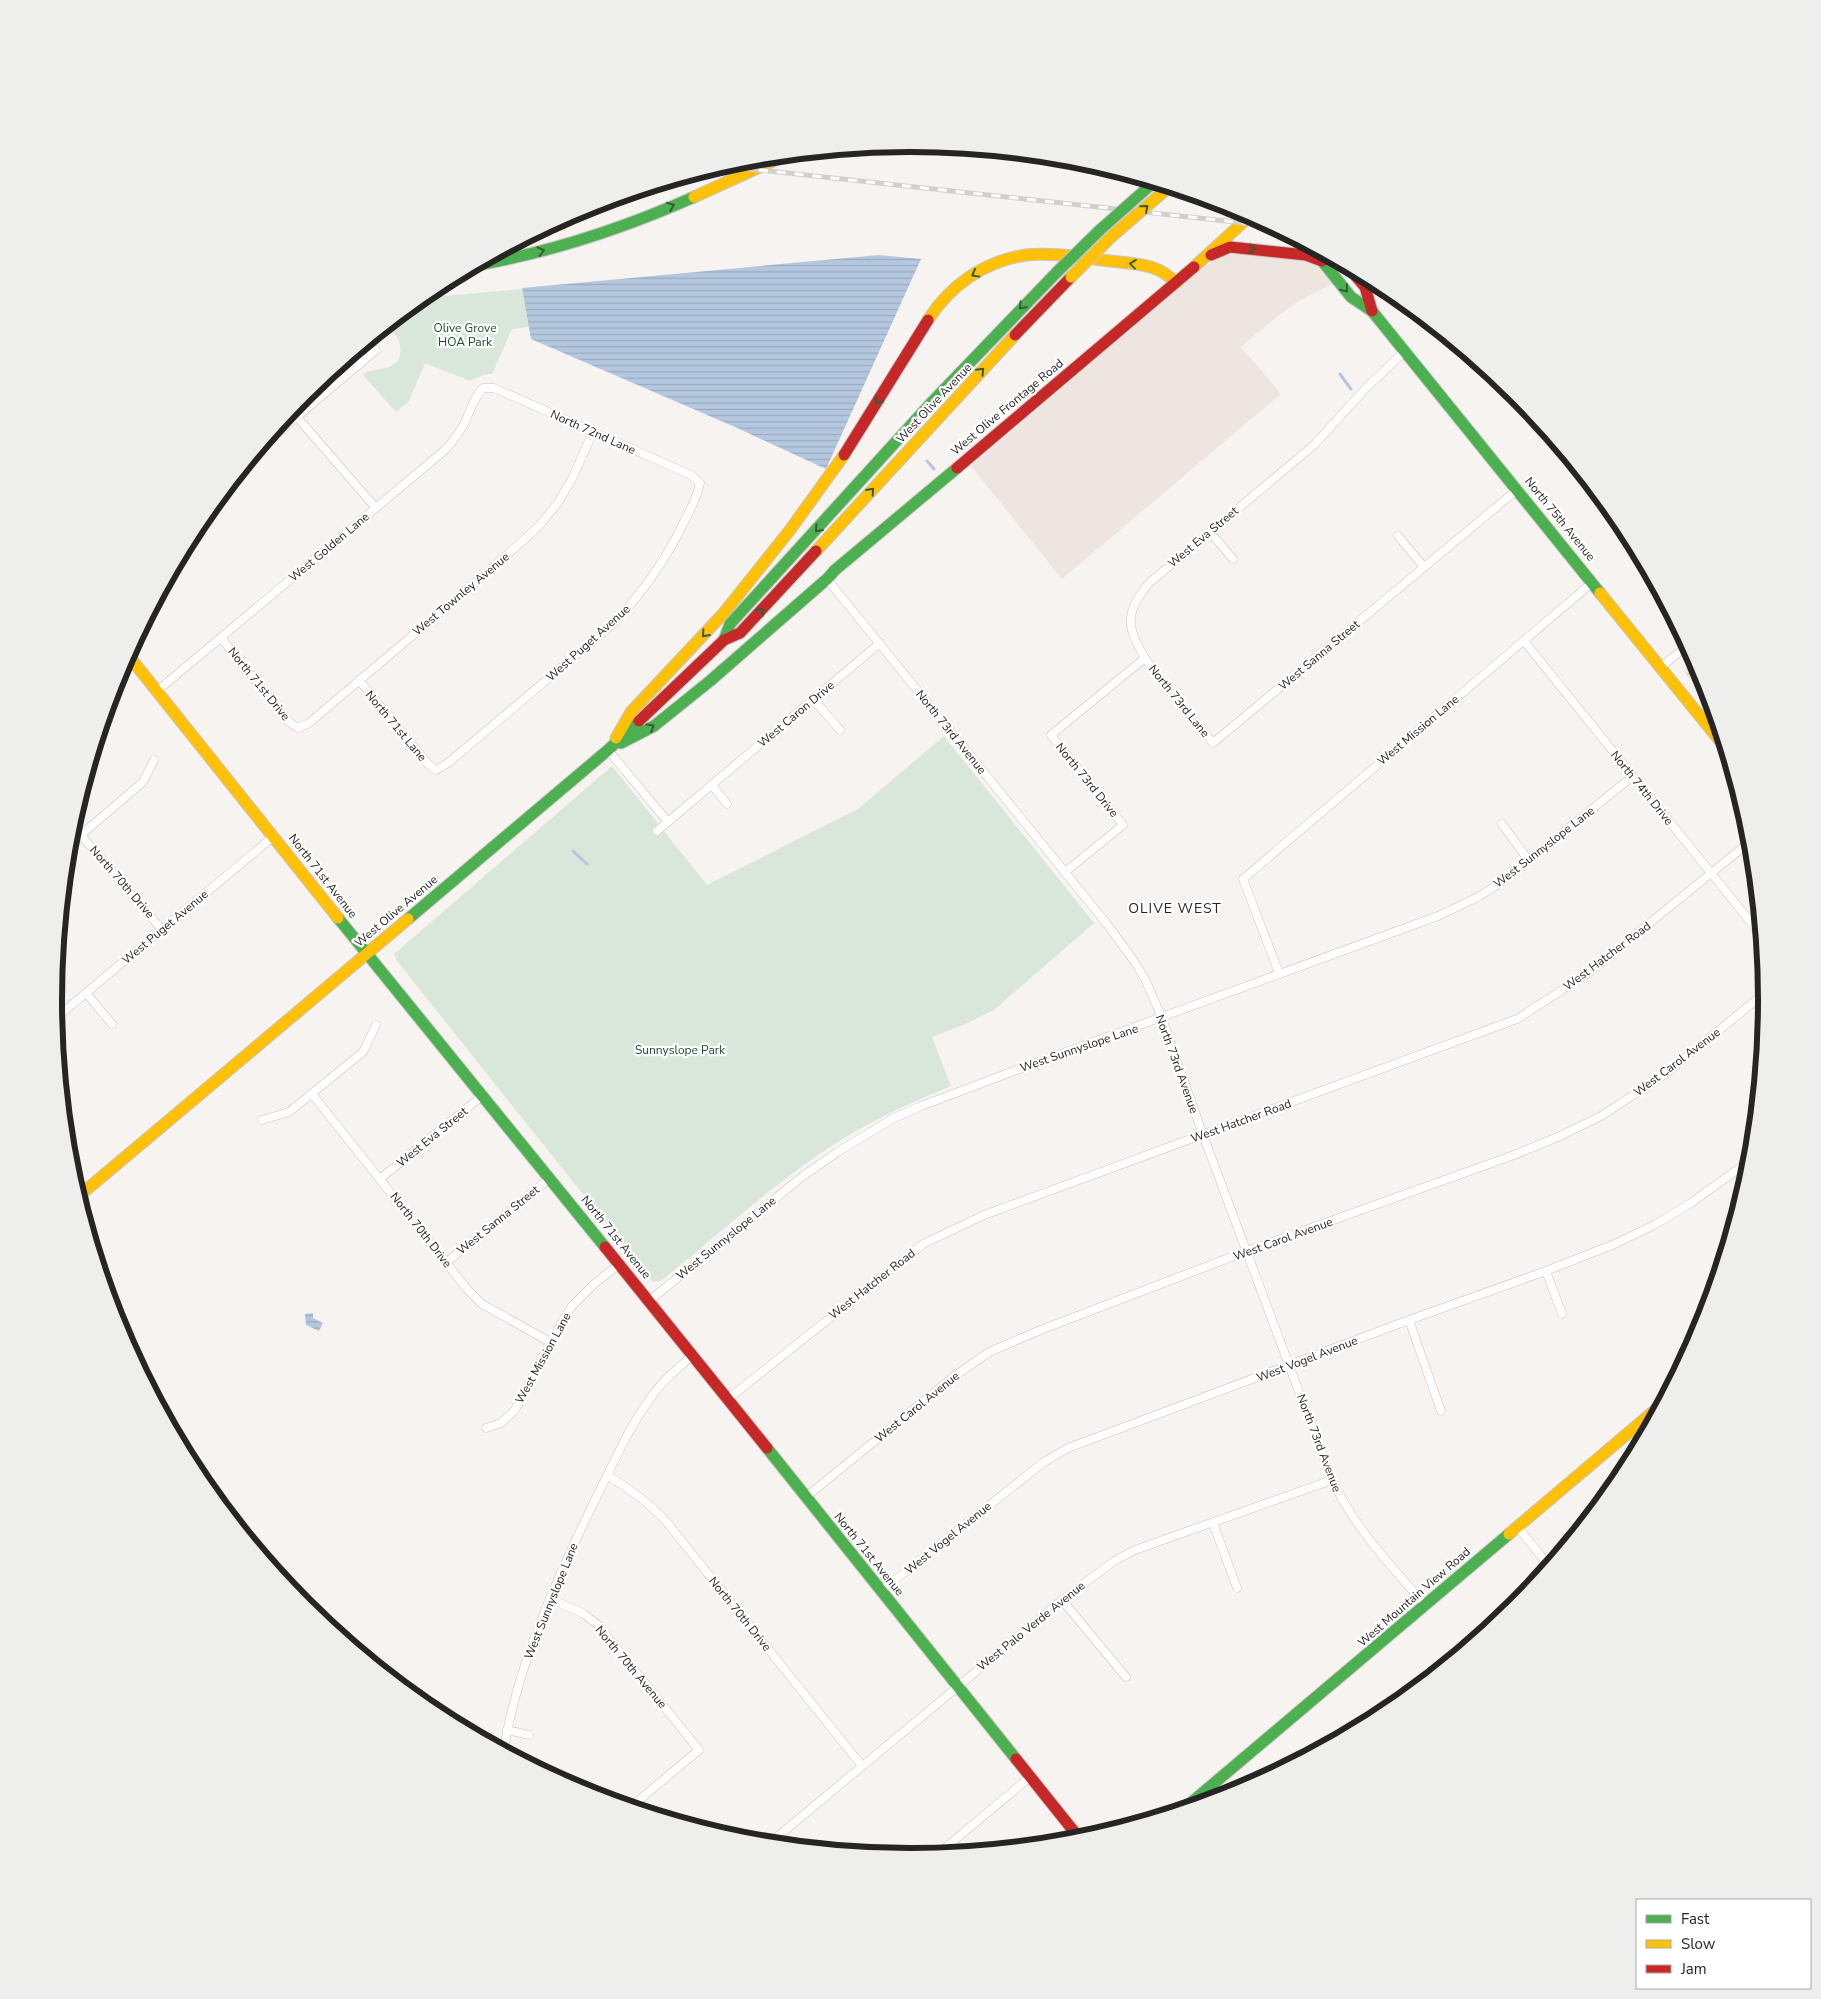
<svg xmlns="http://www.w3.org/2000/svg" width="1821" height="1999" viewBox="0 0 1821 1999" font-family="'Nunito Sans',sans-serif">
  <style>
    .built { fill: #eee5e0 }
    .industrial { fill: url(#industrial-furrows) }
    .green { fill: #d8e7d9 }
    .water { fill: url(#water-rules) }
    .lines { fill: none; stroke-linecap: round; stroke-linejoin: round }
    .stream { stroke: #b4c7df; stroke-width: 3 }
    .street-casing { stroke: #c8c5c3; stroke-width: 9 }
    .fast-casing { stroke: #c8c5c3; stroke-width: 13 }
    .slow-casing { stroke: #c8c5c3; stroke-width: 13 }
    .jam-casing { stroke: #c8c5c3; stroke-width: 13 }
    .street { stroke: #fefdfd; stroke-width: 8 }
    .fast { stroke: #4caf50; stroke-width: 11 }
    .slow { stroke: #ffc107; stroke-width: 11 }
    .jam { stroke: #c62828; stroke-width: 11 }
    .rail-casing { stroke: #d1d0d0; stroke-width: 5 }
    .rail { stroke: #fff; stroke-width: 3; stroke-dasharray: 9; stroke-linecap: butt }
    .fast-bridge-casing { stroke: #c8c5c3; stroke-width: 13; stroke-linecap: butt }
    .slow-bridge-casing { stroke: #c8c5c3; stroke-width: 13; stroke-linecap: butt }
    .fast-bridge { stroke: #4caf50; stroke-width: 11 }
    .slow-bridge { stroke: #ffc107; stroke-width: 11 }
    .oneway { stroke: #365c36 }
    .labels { text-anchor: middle; stroke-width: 4.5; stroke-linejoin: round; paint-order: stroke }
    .park-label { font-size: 12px; fill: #0f512b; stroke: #fff }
    .street-label { font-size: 12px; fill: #272524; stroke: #fff }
    .neighbourhood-label { font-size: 14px; letter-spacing: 1px; fill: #272524; stroke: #fff }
    .rim { fill: none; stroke: #272524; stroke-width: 6 }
  </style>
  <defs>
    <pattern id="industrial-furrows" width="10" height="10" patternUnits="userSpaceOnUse" patternTransform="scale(1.25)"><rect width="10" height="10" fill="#eee5e0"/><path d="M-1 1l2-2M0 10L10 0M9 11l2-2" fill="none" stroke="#ccc4c0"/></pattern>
    <pattern id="water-rules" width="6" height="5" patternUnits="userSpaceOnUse" patternTransform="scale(1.25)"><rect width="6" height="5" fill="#b4c7df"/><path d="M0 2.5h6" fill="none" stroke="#9babbf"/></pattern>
  </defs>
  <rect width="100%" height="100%" fill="#f7f3f1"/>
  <polygon class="built" points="1238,253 1304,259 1322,269 1334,283 1297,302 1274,319 1241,347 1281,394 1062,579 971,466 1186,282 1216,258"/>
  <polygon class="industrial" points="1692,652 1702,672 1713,707 1685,673 1687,658"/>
  <g class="green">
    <path d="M522 289 529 327 512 329 492 374H485L470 381 425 363 409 401 396 412 363 375C371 366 405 375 400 345 399 337 393 331 386 327L422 298Z"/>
    <path d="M944 736 1094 923 994 1010 963 1025 932 1037 951 1086C913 1102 876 1118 841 1140 777 1180 720 1233 661 1281L653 1282 397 961 394 954 612 766 707 885 858 809Z"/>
  </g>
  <g class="water">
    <polygon points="879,255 921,259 826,469 735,427 531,339 522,288"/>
    <polygon points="313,1313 313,1318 323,1323 319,1331 306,1325 305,1314"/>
  </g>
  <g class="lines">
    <g class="stream">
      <polyline points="1340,374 1351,389"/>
      <polyline points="927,461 934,469"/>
      <polyline points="573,851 587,864"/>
    </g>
    <g class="street-casing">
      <g id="street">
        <path d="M1405 351 1367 387 1314 445 1148 584C1139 596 1129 609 1131 625 1135 658 1191 716 1213 743L1518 489"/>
        <polyline points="297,417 375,507"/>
        <polyline points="260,448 376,350"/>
        <polyline points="1210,532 1233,559"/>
        <polyline points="1398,536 1424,567"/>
        <path d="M827 579 1107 924 1134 961 1145 979 1162 1018 1203 1135 1332 1480C1354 1527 1392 1567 1426 1606"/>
        <polyline points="221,638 289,722 298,728 309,723 489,571 538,527 557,504 572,479 593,432"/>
        <polyline points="1524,641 1761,935"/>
        <polyline points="1661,667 1688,645"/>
        <path d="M157 691 445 450C452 442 459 434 464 424 471 410 472 400 483 388H494L691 475 700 483C697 497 691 509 684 522 666 560 643 592 614 623L448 763 436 770 428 764 359 680"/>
        <polyline points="813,699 840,730"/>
        <polyline points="608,750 668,822"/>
        <polyline points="712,785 727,804"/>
        <polyline points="1502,824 1529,861"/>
        <polyline points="657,831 880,643"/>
        <polyline points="81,835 162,930"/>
        <polyline points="69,845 143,782 154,760"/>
        <polyline points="1065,872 1123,825 1051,735 1145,658"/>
        <polyline points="1279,973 1243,879 1593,582"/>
        <polyline points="86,993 112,1024"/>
        <polyline points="56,1018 274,836"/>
        <polyline points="312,1094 467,1289 482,1304 550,1342"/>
        <polyline points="262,1120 289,1112 363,1052 376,1025"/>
        <polyline points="381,1178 482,1096"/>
        <polyline points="447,1262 550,1178"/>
        <polyline points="1546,1271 1562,1314"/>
        <polyline points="649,1301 803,1176 836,1153 892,1119 921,1106 1014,1071 1438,916 1478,897 1503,881 1633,776"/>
        <polyline points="1409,1320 1441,1411"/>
        <polyline points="728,1399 923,1244 984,1215 1517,1019 1587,974 1752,840"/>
        <polyline points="486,1428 501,1423 515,1410 550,1342 572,1306 593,1285 619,1264"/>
        <path d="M607 1475C629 1488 647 1501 665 1520L862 1766"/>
        <polyline points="806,1497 952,1378 989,1352 1043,1329 1247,1251 1514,1155 1560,1136 1601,1116 1664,1075 1766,992"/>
        <polyline points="1213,1523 1237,1588"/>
        <polyline points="1517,1526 1549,1566"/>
        <polyline points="881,1591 1044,1462 1068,1448 1409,1320 1546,1271 1617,1243 1656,1224 1691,1203 1752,1159"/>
        <polyline points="551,1599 584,1614 599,1626 699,1750 632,1806"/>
        <polyline points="1062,1600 1126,1677"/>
        <polyline points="507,1730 529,1735"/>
        <path d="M504 1749C518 1662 560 1571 599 1492 615 1460 630 1425 652 1396 663 1380 678 1368 692 1356"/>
        <polyline points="771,1842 1062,1600 1114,1561 1135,1550 1332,1480"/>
        <polyline points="939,1853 1030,1777"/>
      </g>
    </g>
    <g class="fast-casing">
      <g id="fast">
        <polyline points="1311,247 1351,297 1372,311 1600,593"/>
        <path d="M477 265C552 252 624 228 694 197"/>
        <polyline points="724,640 730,624 932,402 1057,272"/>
        <polyline points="621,743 654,726 710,681 827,579 835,570 957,468"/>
        <polyline points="338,918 605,1247"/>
        <polyline points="408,919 608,750 639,721"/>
        <polyline points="767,1448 1016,1759"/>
        <polyline points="1186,1807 1509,1534"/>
      </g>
    </g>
    <g class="slow-casing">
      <g id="slow">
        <polyline points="694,197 786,155"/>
        <polyline points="1194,267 1251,215"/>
        <path d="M928 320C950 285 985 261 1026 255 1053 252 1083 258 1110 261 1135 264 1158 263 1176 283"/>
        <polyline points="816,551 1015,335"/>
        <polyline points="1600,593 1725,747"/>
        <polyline points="128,655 338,918"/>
        <polyline points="616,738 631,712 723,614 790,530 844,455"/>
        <polyline points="79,1196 408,919"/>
        <polyline points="1509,1534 1660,1406"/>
      </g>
    </g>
    <g class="jam-casing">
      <g id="jam">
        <polyline points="1211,255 1230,247 1306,255 1322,261"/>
        <polyline points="1348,267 1365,287 1372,311"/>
        <polyline points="1015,335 1071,277"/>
        <polyline points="844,455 928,320"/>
        <polyline points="957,468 1194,267"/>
        <polyline points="639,721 724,640 740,633 816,551"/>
        <polyline points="605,1247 767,1448"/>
        <polyline points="1016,1759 1080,1839"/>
      </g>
    </g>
    <use href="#street" class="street"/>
    <use href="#fast" class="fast"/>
    <use href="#slow" class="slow"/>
    <use href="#jam" class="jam"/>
    <g class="rail-casing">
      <polyline id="rail" points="723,166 1272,226"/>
    </g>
    <use href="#rail" class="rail"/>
    <g class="fast-bridge-casing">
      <polyline id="fast-bridge" points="1057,272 1101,229 1154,182"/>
    </g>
    <g class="slow-bridge-casing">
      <polyline id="slow-bridge" points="1071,277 1111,237 1169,187"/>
    </g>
    <use href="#fast-bridge" class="fast-bridge"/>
    <use href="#slow-bridge" class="slow-bridge"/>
  </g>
  <defs><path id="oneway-chevron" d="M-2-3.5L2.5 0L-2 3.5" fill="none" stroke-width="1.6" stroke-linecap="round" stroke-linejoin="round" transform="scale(1.25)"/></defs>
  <g class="oneway">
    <use href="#oneway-chevron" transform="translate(671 206) rotate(-22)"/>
    <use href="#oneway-chevron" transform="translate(1145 208) rotate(-41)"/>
    <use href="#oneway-chevron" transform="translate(1252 249) rotate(6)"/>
    <use href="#oneway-chevron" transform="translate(541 251) rotate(-14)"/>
    <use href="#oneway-chevron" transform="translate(1133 264) rotate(-173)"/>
    <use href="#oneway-chevron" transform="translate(975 274) rotate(151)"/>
    <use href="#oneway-chevron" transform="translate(1345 289) rotate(52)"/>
    <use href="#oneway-chevron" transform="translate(1022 306) rotate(135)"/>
    <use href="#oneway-chevron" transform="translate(981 371) rotate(-47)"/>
    <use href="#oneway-chevron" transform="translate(878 401) rotate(122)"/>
    <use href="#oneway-chevron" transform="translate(871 491) rotate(-48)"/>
    <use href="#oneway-chevron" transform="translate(818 529) rotate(132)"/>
    <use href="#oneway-chevron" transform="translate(761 611) rotate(-47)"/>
    <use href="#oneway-chevron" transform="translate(705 634) rotate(132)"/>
    <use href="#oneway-chevron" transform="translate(651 727) rotate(-31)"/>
  </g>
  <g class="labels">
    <g class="park-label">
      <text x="465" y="332">Olive Grove<tspan x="465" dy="14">HOA Park</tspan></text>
      <text x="680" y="1054">Sunnyslope Park</text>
    </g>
    <g class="street-label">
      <text transform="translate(934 403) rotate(-47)" y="4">West Olive Avenue</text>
      <text transform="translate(1007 407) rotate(-40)" y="4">West Olive Frontage Road</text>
      <text transform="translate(593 432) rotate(24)" y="4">North 72nd Lane</text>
      <text transform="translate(1560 519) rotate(51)" y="4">North 75th Avenue</text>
      <text transform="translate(1203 537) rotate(-40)" y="4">West Eva Street</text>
      <text transform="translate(329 547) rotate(-40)" y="4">West Golden Lane</text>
      <text transform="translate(461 594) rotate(-40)" y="4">West Townley Avenue</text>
      <text transform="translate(588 643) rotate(-42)" y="4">West Puget Avenue</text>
      <text transform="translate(1319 655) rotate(-40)" y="4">West Sanna Street</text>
      <text transform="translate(259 684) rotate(51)" y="4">North 71st Drive</text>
      <text transform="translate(1179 701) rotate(51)" y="4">North 73rd Lane</text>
      <text transform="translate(796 714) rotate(-40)" y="4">West Caron Drive</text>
      <text transform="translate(396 726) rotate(50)" y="4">North 71st Lane</text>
      <text transform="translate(1418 730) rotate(-40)" y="4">West Mission Lane</text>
      <text transform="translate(951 732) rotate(51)" y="4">North 73rd Avenue</text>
      <text transform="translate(1087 780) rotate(51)" y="4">North 73rd Drive</text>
      <text transform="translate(1642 788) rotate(51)" y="4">North 74th Drive</text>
      <text transform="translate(1544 847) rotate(-38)" y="4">West Sunnyslope Lane</text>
      <text transform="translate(323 876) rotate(52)" y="4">North 71st Avenue</text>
      <text transform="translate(122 882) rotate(49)" y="4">North 70th Drive</text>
      <text transform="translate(396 911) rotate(-40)" y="4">West Olive Avenue</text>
      <text transform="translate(165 927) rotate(-40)" y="4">West Puget Avenue</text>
      <text transform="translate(1607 956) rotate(-37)" y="4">West Hatcher Road</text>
      <text transform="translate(1079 1048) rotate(-19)" y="4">West Sunnyslope Lane</text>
      <text transform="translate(1677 1062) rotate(-37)" y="4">West Carol Avenue</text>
      <text transform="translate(1177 1064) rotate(70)" y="4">North 73rd Avenue</text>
      <text transform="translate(1241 1121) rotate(-20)" y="4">West Hatcher Road</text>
      <text transform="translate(432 1137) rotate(-39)" y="4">West Eva Street</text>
      <text transform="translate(498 1220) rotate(-39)" y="4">West Sanna Street</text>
      <text transform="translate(421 1230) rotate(52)" y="4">North 70th Drive</text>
      <text transform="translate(616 1237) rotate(51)" y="4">North 71st Avenue</text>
      <text transform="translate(726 1238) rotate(-39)" y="4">West Sunnyslope Lane</text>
      <text transform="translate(1283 1239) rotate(-20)" y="4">West Carol Avenue</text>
      <text transform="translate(872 1284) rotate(-38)" y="4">West Hatcher Road</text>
      <text transform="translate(543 1358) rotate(-61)" y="4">West Mission Lane</text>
      <text transform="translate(1307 1359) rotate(-21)" y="4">West Vogel Avenue</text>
      <text transform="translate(917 1407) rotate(-39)" y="4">West Carol Avenue</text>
      <text transform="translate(1319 1443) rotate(69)" y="4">North 73rd Avenue</text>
      <text transform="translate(948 1538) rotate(-39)" y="4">West Vogel Avenue</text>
      <text transform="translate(869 1554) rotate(51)" y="4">North 71st Avenue</text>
      <text transform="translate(1414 1597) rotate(-41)" y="4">West Mountain View Road</text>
      <text transform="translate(551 1601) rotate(-68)" y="4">West Sunnyslope Lane</text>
      <text transform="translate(740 1614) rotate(51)" y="4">North 70th Drive</text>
      <text transform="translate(1031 1626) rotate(-39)" y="4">West Palo Verde Avenue</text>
      <text transform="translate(631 1667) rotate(50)" y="4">North 70th Avenue</text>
    </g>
    <g class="neighbourhood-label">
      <text x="1175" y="913">OLIVE WEST</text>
    </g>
  </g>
  <path d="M0 0H1821V1999H0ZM62 1000a848 848 0 1 1 1696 0a848 848 0 1 1-1696 0Z" fill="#eeeeed" fill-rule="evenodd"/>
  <path class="rim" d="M62 1000a848 848 0 1 1 1696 0a848 848 0 1 1-1696 0Z"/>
  <rect x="1636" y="1899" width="175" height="90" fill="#ffffff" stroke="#a9a8a7"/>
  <rect x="1646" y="1915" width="25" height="8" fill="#4caf50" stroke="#a9a8a7"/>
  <text x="1681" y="1924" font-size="15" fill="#272524">Fast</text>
  <rect x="1646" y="1940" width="25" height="8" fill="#ffc107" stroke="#a9a8a7"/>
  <text x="1681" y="1949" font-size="15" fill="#272524">Slow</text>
  <rect x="1646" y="1965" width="25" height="8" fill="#c62828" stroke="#a9a8a7"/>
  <text x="1681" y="1974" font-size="15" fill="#272524">Jam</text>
</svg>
